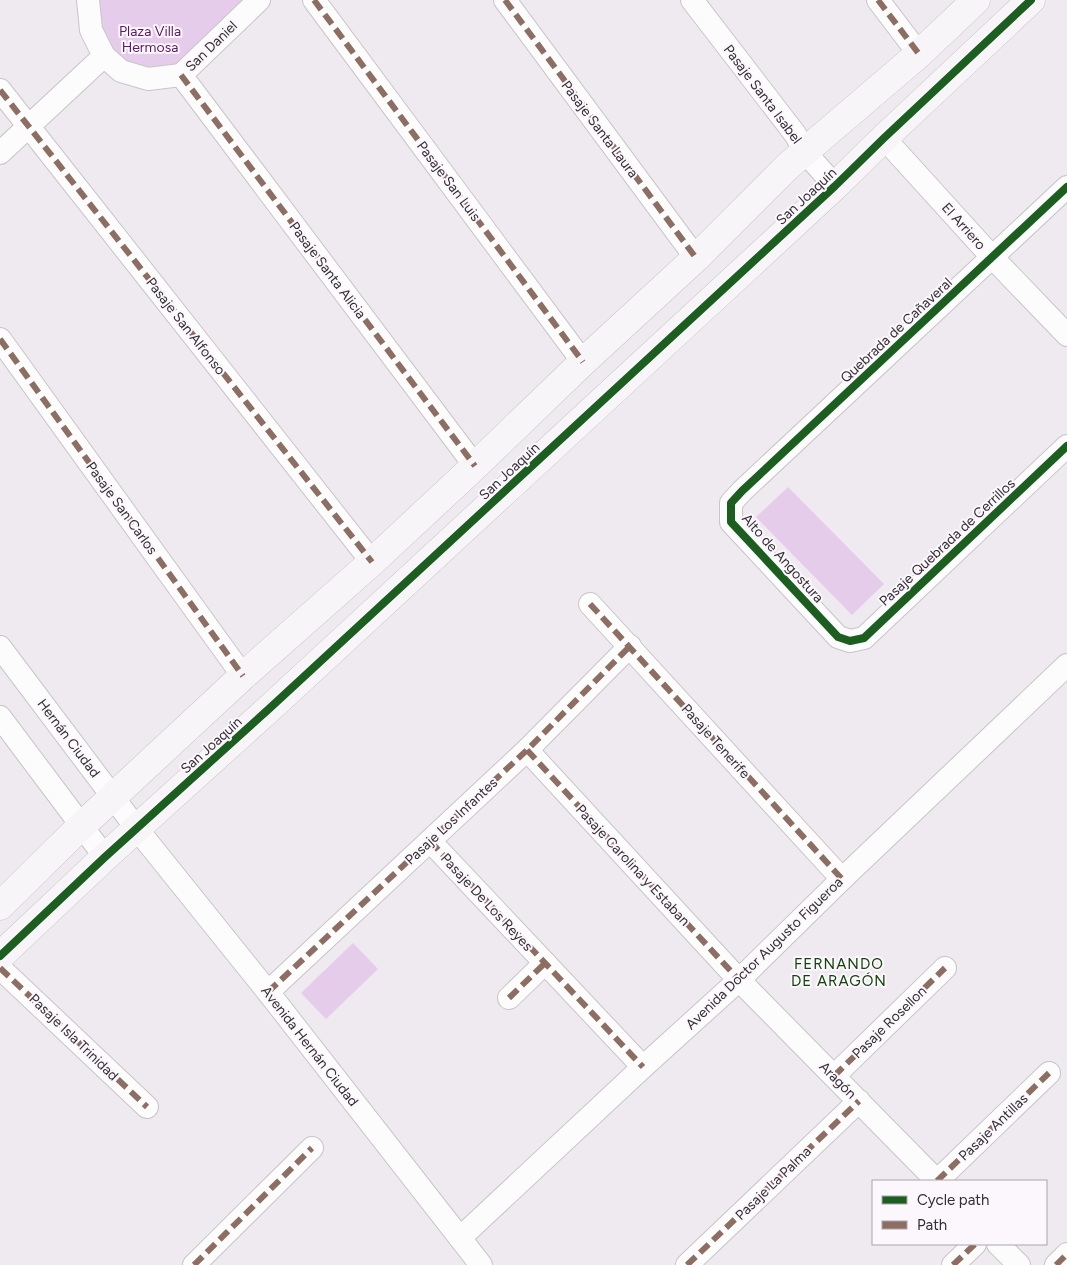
<svg xmlns="http://www.w3.org/2000/svg" width="1067" height="1265" viewBox="0 0 1067 1265" font-family="Figtree,sans-serif">
  <style>
    .green { fill: #e6cceb }
    .lines { fill: none; stroke-linecap: round; stroke-linejoin: round }
    .street-casing { stroke: #c8c5c9; stroke-width: 24 }
    .secondary-casing { stroke: #c8c5c9; stroke-width: 29 }
    .street { stroke: #fcfcfd; stroke-width: 22 }
    .secondary { stroke: #f7f5f8; stroke-width: 28 }
    .quiet { stroke: #8d6e63; stroke-width: 6; stroke-dasharray: 12 6; stroke-linecap: butt }
    .cycleway-casing { stroke: #fcf6fd; stroke-width: 11 }
    .cycleway { stroke: #1b5e20; stroke-width: 8 }
    .labels { text-anchor: middle; stroke-width: 4; stroke-linejoin: round; paint-order: stroke }
    .park-label { font-size: 14px; fill: #5d1869; stroke: #fcf6fd }
    .street-label { font-size: 14px; fill: #322f32; stroke: #fcf6fd }
    .neighbourhood-label { font-size: 15px; letter-spacing: 1px; fill: #12430a; stroke: #fcf6fd }
  </style>
  <rect width="100%" height="100%" fill="#eeeaef"/>
  <g class="green">
    <polygon points="88,0 259,0 181,75 121,71"/>
    <polygon points="788,487 884,584 852,615 756,517"/>
    <polygon points="353,943 378,969 326,1019 301,993"/>
  </g>
  <g class="lines">
    <g class="street-casing">
      <g id="street">
        <polyline points="88,0 91,30 104,56 121,71 148,79 181,75 259,0"/>
        <polyline points="314,0 583,362"/>
        <polyline points="505,0 696,258"/>
        <polyline points="692,0 795,134 805,152 835,186"/>
        <polyline points="878,0 919,54"/>
        <polyline points="181,75 475,466"/>
        <polyline points="0,90 372,562"/>
        <polyline points="884,138 992,257 1067,335"/>
        <polyline points="0,153 104,56"/>
        <polyline points="1067,187 742,491 731,503 731,522 838,637 850,641 864,638 1067,446"/>
        <polyline points="0,339 243,676"/>
        <polyline points="590,604 842,879"/>
        <polyline points="0,647 137,829 268,992 481,1265"/>
        <polyline points="0,717 105,857"/>
        <polyline points="527,750 739,980 937,1181"/>
        <polyline points="430,841 643,1067"/>
        <polyline points="0,968 147,1107"/>
        <polyline points="268,992 527,750 630,646"/>
        <polyline points="509,998 545,963"/>
        <polyline points="834,1076 945,968"/>
        <polyline points="937,1181 1049,1073"/>
        <polyline points="460,1238 643,1067 739,980 842,879 1067,665"/>
        <polyline points="998,1244 1019,1265"/>
        <polyline points="194,1265 312,1148"/>
        <polyline points="687,1265 859,1101"/>
        <polyline points="953,1265 975,1244"/>
        <polyline points="1056,1265 1067,1254"/>
      </g>
    </g>
    <g class="secondary-casing">
      <g id="secondary">
        <polyline points="0,906 75,832 243,676 372,562 475,466 583,362 696,258 788,166 919,54 976,0"/>
        <polyline points="0,956 105,857 271,707 835,186 884,138 1031,0"/>
      </g>
    </g>
    <use href="#street" class="street"/>
    <use href="#secondary" class="secondary"/>
    <g class="quiet">
      <polyline points="314,0 583,362"/>
      <polyline points="505,0 696,258"/>
      <polyline points="878,0 919,54"/>
      <polyline points="181,75 475,466"/>
      <polyline points="0,90 372,562"/>
      <polyline points="0,339 243,676"/>
      <polyline points="590,604 842,879"/>
      <polyline points="527,750 739,980"/>
      <polyline points="430,841 643,1067"/>
      <polyline points="0,968 147,1107"/>
      <polyline points="268,992 527,750 630,646"/>
      <polyline points="509,998 545,963"/>
      <polyline points="834,1076 945,968"/>
      <polyline points="937,1181 1049,1073"/>
      <polyline points="194,1265 312,1148"/>
      <polyline points="687,1265 859,1101"/>
      <polyline points="953,1265 975,1244"/>
      <polyline points="1056,1265 1067,1254"/>
    </g>
    <g class="cycleway-casing">
      <g id="cycleway">
        <polyline points="1067,187 742,491 731,503 731,522 838,637 850,641 864,638 1067,446"/>
        <polyline points="0,956 105,857 271,707 835,186 884,138 1031,0"/>
      </g>
    </g>
    <use href="#cycleway" class="cycleway"/>
  </g>
  <g class="labels">
    <g class="park-label">
      <text x="150" y="36">Plaza Villa<tspan x="150" dy="16">Hermosa</tspan></text>
    </g>
    <g class="street-label">
      <text transform="translate(211 46) rotate(-44)" y="5">San Daniel</text>
      <text transform="translate(763 94) rotate(53)" y="5">Pasaje Santa Isabel</text>
      <text transform="translate(600 129) rotate(53)" y="5">Pasaje Santa Laura</text>
      <text transform="translate(449 181) rotate(53)" y="5">Pasaje San Luis</text>
      <text transform="translate(806 196) rotate(-43)" y="5">San Joaquín</text>
      <text transform="translate(964 226) rotate(48)" y="5">El Arriero</text>
      <text transform="translate(328 270) rotate(53)" y="5">Pasaje Santa Alicia</text>
      <text transform="translate(186 326) rotate(52)" y="5">Pasaje San Alfonso</text>
      <text transform="translate(896 330) rotate(-43)" y="5">Quebrada de Cañaveral</text>
      <text transform="translate(509 471) rotate(-43)" y="5">San Joaquín</text>
      <text transform="translate(122 508) rotate(54)" y="5">Pasaje San Carlos</text>
      <text transform="translate(947 542) rotate(-43)" y="5">Pasaje Quebrada de Cerrillos</text>
      <text transform="translate(783 558) rotate(48)" y="5">Alto de Angostura</text>
      <text transform="translate(69 738) rotate(53)" y="5">Hernán Ciudad</text>
      <text transform="translate(716 741) rotate(48)" y="5">Pasaje Tenerife</text>
      <text transform="translate(211 745) rotate(-42)" y="5">San Joaquín</text>
      <text transform="translate(451 821) rotate(-43)" y="5">Pasaje Los Infantes</text>
      <text transform="translate(633 865) rotate(47)" y="5">Pasaje Carolina y Estaban</text>
      <text transform="translate(487 902) rotate(47)" y="5">Pasaje De Los Reyes</text>
      <text transform="translate(764 953) rotate(-44)" y="5">Avenida Doctor Augusto Figueroa</text>
      <text transform="translate(889 1022) rotate(-44)" y="5">Pasaje Rosellon</text>
      <text transform="translate(74 1037) rotate(44)" y="5">Pasaje Isla Trinidad</text>
      <text transform="translate(310 1046) rotate(52)" y="5">Avenida Hernán Ciudad</text>
      <text transform="translate(838 1080) rotate(45)" y="5">Aragón</text>
      <text transform="translate(993 1127) rotate(-44)" y="5">Pasaje Antillas</text>
      <text transform="translate(773 1183) rotate(-44)" y="5">Pasaje La Palma</text>
    </g>
    <g class="neighbourhood-label">
      <text x="839" y="969">FERNANDO<tspan x="839" dy="17">DE ARAGÓN</tspan></text>
    </g>
  </g>
  <rect x="872" y="1180" width="175" height="65" fill="#fcf6fd" stroke="#aba6ac"/>
  <rect x="882" y="1196" width="25" height="8" fill="#1b5e20" stroke="#aba6ac"/>
  <text x="917" y="1205" font-size="15" fill="#322f32">Cycle path</text>
  <rect x="882" y="1221" width="25" height="8" fill="#8d6e63" stroke="#aba6ac"/>
  <text x="917" y="1230" font-size="15" fill="#322f32">Path</text>
</svg>
